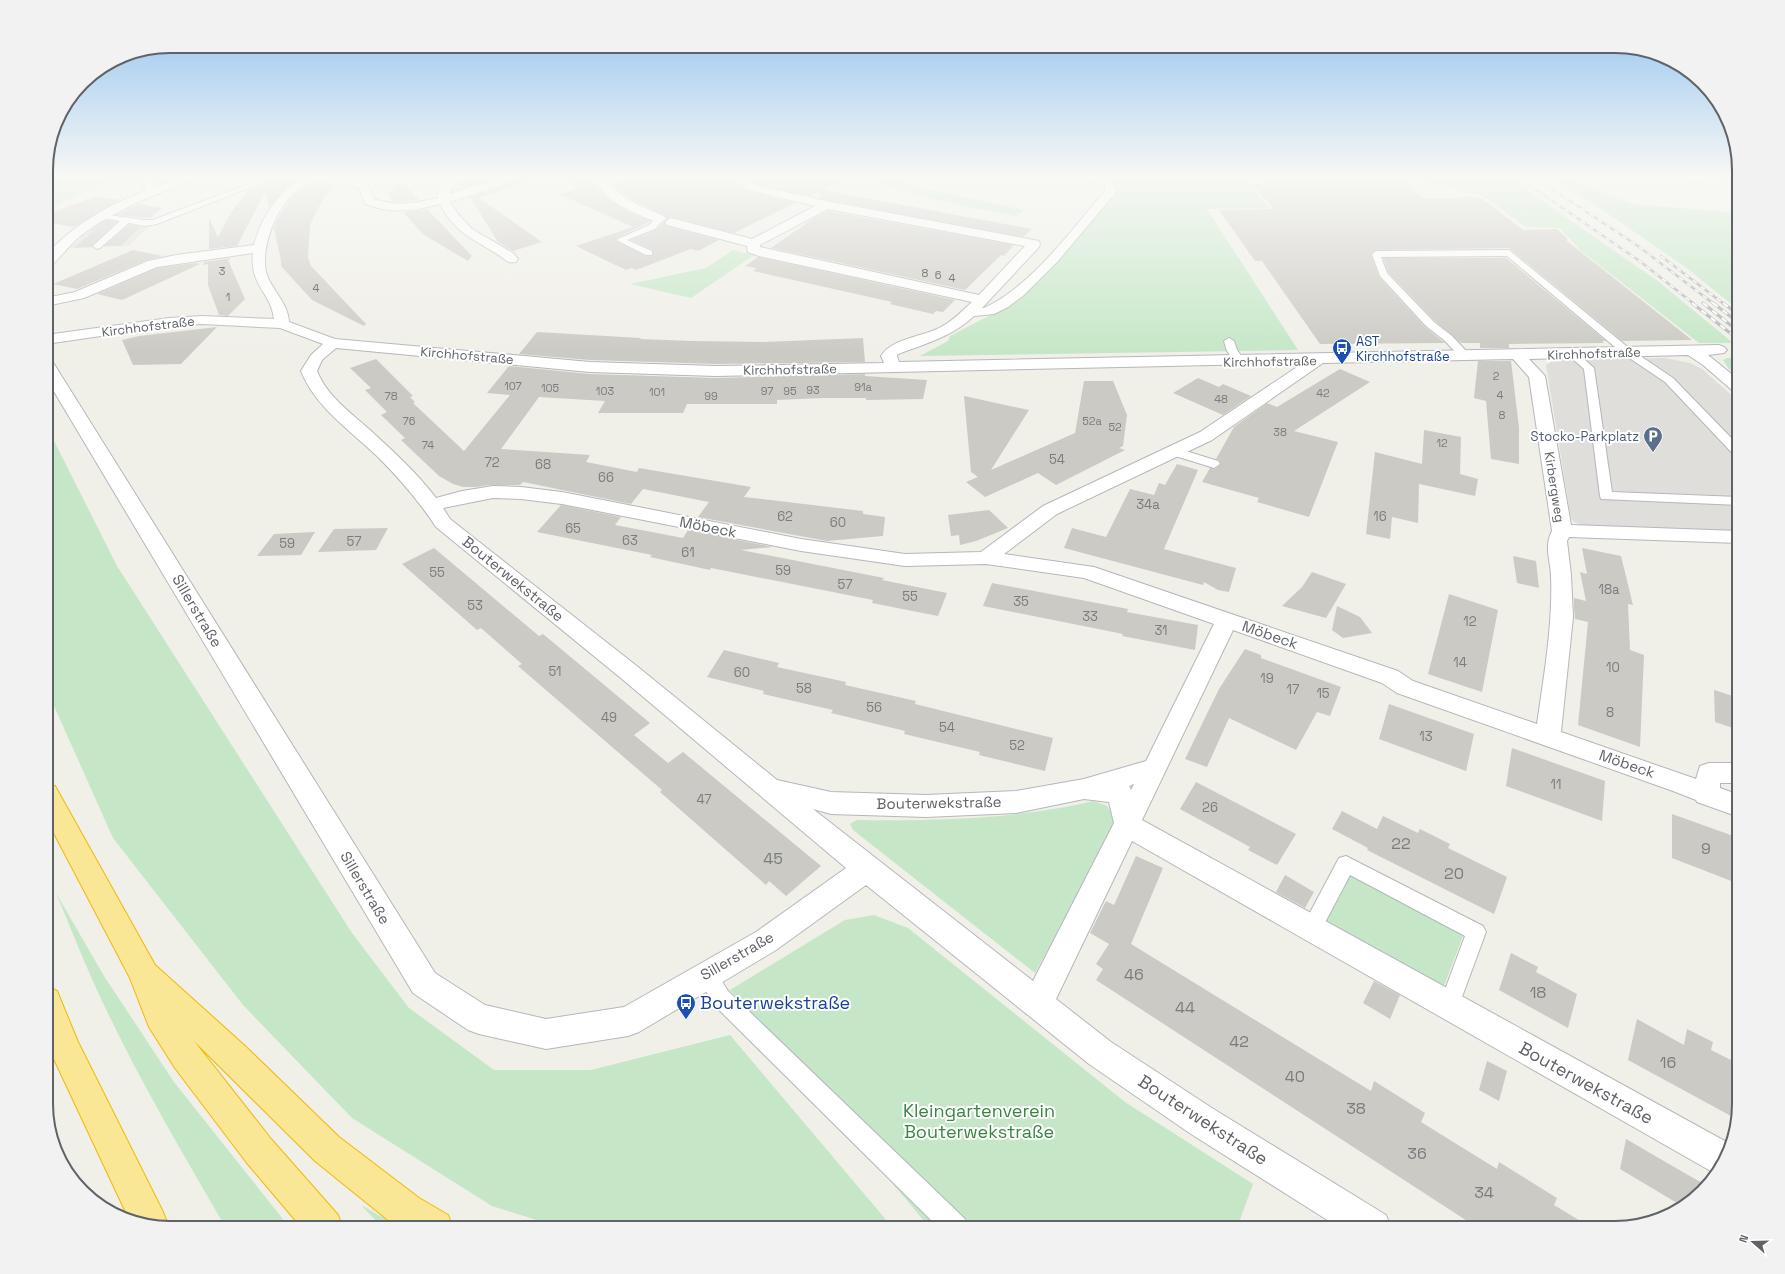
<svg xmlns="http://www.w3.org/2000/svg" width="1785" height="1274" viewBox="0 0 1785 1274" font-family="'Space Grotesk',sans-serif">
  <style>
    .industrial { fill: #dfdeda }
    .education { fill: #e0ded6 }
    .green { fill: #c5e7c7 }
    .building { fill: #cccac4 }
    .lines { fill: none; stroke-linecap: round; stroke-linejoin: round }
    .lane-casing { stroke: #b5b7bb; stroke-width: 2 }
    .street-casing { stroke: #b5b7bb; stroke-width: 2 }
    .primary-casing { stroke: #eed063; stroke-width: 2 }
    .highway-casing { stroke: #f2b806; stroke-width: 2 }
    .lane { fill: #fff; fill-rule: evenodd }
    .street { fill: #fff; fill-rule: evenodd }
    .primary { fill: #fdf6b0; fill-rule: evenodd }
    .highway { fill: #fae795; fill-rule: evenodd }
    .rail-far1-casing { stroke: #b5b6b7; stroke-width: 2.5 }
    .rail-casing { stroke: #b5b6b7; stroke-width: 3 }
    .rail-far1 { stroke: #fff; stroke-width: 1.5; stroke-dasharray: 5; stroke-linecap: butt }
    .rail { stroke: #fff; stroke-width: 2; stroke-dasharray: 6; stroke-linecap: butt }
    .labels { text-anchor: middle; stroke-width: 4; stroke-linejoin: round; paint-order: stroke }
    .far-number-label { font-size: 11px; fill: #7a7c7e }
    .far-street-label { font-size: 13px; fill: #5f6267; stroke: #fff }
    .far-transit-label { font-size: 13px; fill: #164399; stroke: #fff; text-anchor: start }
    .far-service-label { font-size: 13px; fill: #4e5e75; stroke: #fff; text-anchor: end }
    .number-label { font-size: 13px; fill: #7a7c7e }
    .street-label { font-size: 15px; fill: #5f6267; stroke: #fff }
    .near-number-label { font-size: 16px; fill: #7a7c7e }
    .near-transit-label { font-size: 18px; fill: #164399; stroke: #fff; text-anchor: start }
    .near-street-label { font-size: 18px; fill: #5f6267; stroke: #fff }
    .near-park-label { font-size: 18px; fill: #388540; stroke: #fff }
    .rim { fill: none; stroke: #5f6267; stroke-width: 2 }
  </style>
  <rect width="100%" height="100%" fill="#f0efe8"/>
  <g class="industrial">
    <polygon points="473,175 510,175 448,194 448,189 463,177"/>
    <polygon points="106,220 151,225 128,246 70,248 81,237"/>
    <polygon points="1665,358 1690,363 1702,369 1739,402 1739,531 1588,527 1574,522 1571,518 1546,365 1553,361 1560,360"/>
  </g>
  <polygon class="education" points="116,175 159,175 159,178 179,178 141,194 139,183 89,191"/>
  <g class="green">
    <polygon points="62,175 116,175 89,191 46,209 46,192"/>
    <path d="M849 175H881L926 189 1024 210 1016 216C981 209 945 203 911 193 890 187 870 176 849 175Z"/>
    <polygon points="1098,175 1269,175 1275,177 1244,178 1269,208 1207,209 1298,350 920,356 948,341 950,336 1008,306 1042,276 1119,191 1121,188 1116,182"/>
    <polygon points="1401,175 1509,175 1518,180 1514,181 1659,282 1733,343 1699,343 1580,250 1560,228 1526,227 1485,197"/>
    <polygon points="1547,175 1559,175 1632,204 1739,213 1739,310 1684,266 1597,206"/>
    <polygon points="733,250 754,255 691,298 630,284 706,268"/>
    <polygon points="1727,358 1739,358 1739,378 1729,369 1723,360"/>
    <polygon points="46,425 117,566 352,933 409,1008 494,1070 591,1070 730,1035 893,1228 562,1228 492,1206 352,1118 243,1005 113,838 46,688"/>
    <path d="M1094 801 1107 806 1115 817 1114 830 1035 973 853 830 850 824 857 820C937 821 1016 819 1094 801Z"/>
    <polygon points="1351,875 1458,930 1463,936 1442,991 1328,931 1325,920 1346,877"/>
    <path d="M56 893 104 976 174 1082 290 1228H226C176 1142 124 1054 85 963 75 940 66 916 56 893Z"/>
    <polygon points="874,915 908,928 1125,1102 1253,1184 1237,1228 930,1228 730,990 845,920"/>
    <polygon points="361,1205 401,1228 383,1228"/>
  </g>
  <g class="building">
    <polygon points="283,175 304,175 287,187 269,208 265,192 237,246 209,249 209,218 218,237 232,211 248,190"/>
    <polygon points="469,175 505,175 464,188 461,182"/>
    <polygon points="528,175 537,175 538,178 479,198 542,242 513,251 498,242 470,197 524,178"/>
    <polygon points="568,175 590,175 597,187 610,200 627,211 651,221 615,239 645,256 653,256 653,250 631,240 656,230 664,222 667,226 719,240 698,251 691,249 636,270 632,268 626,270 576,246 633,227 559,194 576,190"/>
    <polygon points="667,175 730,175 729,180 748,191 795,203 734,233 671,217 667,219 665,215 631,199 612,184"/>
    <polygon points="742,175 853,175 822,190 1032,229 1023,237 826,200 822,199 818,192 810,196 755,184"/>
    <polygon points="1398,175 1423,198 1461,198 1463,196 1481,198 1523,230 1557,229 1567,238 1567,241 1692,340 1622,341 1509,248 1376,250 1371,255 1379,277 1425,327 1445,343 1320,344 1262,261 1255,261 1219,210 1274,209 1252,184 1263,183 1261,181 1309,181 1305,176"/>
    <polygon points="401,181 419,200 394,202 387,194"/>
    <polygon points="319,183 334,185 323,199 310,225 308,257 311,266 366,324 364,326 312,300 281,266 281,260 274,228 276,222 290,199 299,191 309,184"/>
    <polygon points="97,196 120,200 74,227 46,222 46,215"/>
    <polygon points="139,204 162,208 150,218 117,215"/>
    <polygon points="427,209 472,256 468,261 424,235 403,212"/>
    <polygon points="828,211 1014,245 1004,256 1001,255 965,290 771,248 814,218"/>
    <polygon points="106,220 117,222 92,245 92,247 74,248 94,231 90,231"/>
    <polygon points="129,225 141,227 120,246 104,246"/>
    <polygon points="133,250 163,256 147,260 77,289 53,284"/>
    <polygon points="758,257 759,257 955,300 943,312 936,311 933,314 890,304 892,302 753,271 756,268 745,266"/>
    <polygon points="231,258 228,260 245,299 228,316 219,315 208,285 208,264 203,265 204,262"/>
    <polygon points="1383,258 1506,258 1606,341 1602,341 1604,343 1509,344 1509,348 1480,348 1480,343 1461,343 1435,321 1388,272"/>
    <polygon points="195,263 200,264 122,300 97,294 157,268"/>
    <polygon points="217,327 181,364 133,365 122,340 139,336"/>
    <polygon points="537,332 641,338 640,339 693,341 763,342 863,338 865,362 716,364 590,360 519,354"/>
    <polygon points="376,359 413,396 410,397 415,402 413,403 464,451 510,395 487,393 509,366 590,374 716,378 865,374 865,376 927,380 923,399 866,400 866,398 824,398 777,400 777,404 687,404 683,413 598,413 605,401 539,397 501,449 590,455 586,462 637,472 639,468 751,487 744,497 863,511 863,514 885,517 883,536 827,541 698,517 709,502 643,489 631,504 523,482 520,485 489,485 476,487 463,487 453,484 439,476 401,440 405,438 381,415 387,412 365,390 371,388 350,368"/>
    <polygon points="1478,361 1511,361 1519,428 1519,464 1491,459 1486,401 1474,398"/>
    <polygon points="1340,369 1370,382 1294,431 1338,442 1309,517 1257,502 1259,498 1202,482 1210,468 1215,469 1221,464 1219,460 1216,459 1234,427 1267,403 1277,407"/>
    <polygon points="1198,378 1219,387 1223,384 1251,396 1223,415 1173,393"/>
    <polygon points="1084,381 1113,381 1127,415 1123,446 1119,448 1125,450 1056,485 1038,473 985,497 966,482 978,477 971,472 964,396 1029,410 991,470 1075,433"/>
    <polygon points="1424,430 1461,437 1460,474 1478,479 1475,496 1419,484 1418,523 1392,517 1390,539 1366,534 1375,452 1422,464"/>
    <polygon points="1177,464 1198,470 1164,549 1236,568 1229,592 1218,590 1204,582 1203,585 1064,548 1072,528 1106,537 1130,489 1154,495 1159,483 1165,485"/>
    <polygon points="561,505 621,517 615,525 683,538 688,530 773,547 741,550 884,578 882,580 947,593 938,616 872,603 873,600 711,568 710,570 650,557 652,555 537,532"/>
    <polygon points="989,510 1008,528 976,541 960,545 959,535 951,536 948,515"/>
    <polygon points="388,528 376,550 318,552 334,529"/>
    <polygon points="315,532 301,555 257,556 274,534"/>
    <polygon points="434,548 539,636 543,634 650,723 634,735 668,763 683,752 821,866 786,896 769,881 766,885 660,792 662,790 518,666 522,664 481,628 477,630 402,564"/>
    <polygon points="1582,548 1621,556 1633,605 1628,604 1630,650 1644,655 1640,747 1578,725 1588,622 1575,619 1574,609 1574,598 1586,601 1580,572 1587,574"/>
    <polygon points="1513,556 1536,561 1539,588 1517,583"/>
    <polygon points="1312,572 1346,584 1326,618 1282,606 1302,587"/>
    <polygon points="992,583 1128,609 1127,612 1198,625 1195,650 1122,636 1123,634 983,606"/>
    <polygon points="1449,594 1498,610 1482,692 1428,674"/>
    <polygon points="1337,606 1360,617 1372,633 1343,638 1332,630"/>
    <polygon points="1245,649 1261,655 1261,658 1341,687 1330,716 1317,712 1296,750 1229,718 1207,767 1185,759 1219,689"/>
    <polygon points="724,650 779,663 777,667 846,682 845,685 916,701 915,704 1053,738 1045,771 979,755 980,752 904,734 905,731 831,713 833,710 763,694 764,691 707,677"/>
    <polygon points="1714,690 1739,698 1739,730 1715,722"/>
    <polygon points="1389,704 1474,734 1466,771 1379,739"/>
    <polygon points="1512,748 1605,781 1602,821 1506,786"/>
    <polygon points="1196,782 1296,834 1277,865 1248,850 1250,847 1180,809"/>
    <polygon points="1342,811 1377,829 1383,816 1418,833 1420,829 1450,844 1448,848 1507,877 1494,914 1367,850 1368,848 1332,829"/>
    <polygon points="1672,814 1739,838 1739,884 1672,858"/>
    <polygon points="1136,856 1163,868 1131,944 1371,1091 1374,1081 1398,1096 1425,1113 1421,1122 1497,1169 1499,1162 1557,1198 1554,1205 1592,1228 1478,1228 1096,980 1103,969 1096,964 1109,944 1090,933 1106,901 1114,905"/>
    <polygon points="1285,875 1314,892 1305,908 1276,892"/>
    <polygon points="1511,953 1538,967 1536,972 1577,994 1568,1028 1499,990"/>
    <polygon points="1374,981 1400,995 1390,1019 1363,1003"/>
    <polygon points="1637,1019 1684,1045 1687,1029 1713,1042 1711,1050 1739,1064 1739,1100 1734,1098 1731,1116 1628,1060"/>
    <polygon points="1487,1061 1507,1071 1499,1101 1479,1090"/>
    <polygon points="1626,1139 1688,1175 1706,1185 1682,1206 1620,1169"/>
  </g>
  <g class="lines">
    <g class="lane-casing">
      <g id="lane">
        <polygon points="144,175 150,175 152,188 158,190 158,194 145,191"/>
        <polygon points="272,175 282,175 157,224 145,226 129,223 100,248 97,249 93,246 120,221 101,218 101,214 145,220 153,220"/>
        <polygon points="657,217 660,217 664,219 655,229 627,240 652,251 652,255 646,255 616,240 649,225"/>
        <polygon points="1509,250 1630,349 1673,378 1739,446 1739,457 1735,456 1665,382 1622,353 1507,256 1381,257 1387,273 1434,322 1452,336 1470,355 1471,357 1466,360 1462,359 1444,340 1426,326 1380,276 1372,254 1376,251"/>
        <polygon points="1229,338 1234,341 1237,350 1245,361 1244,363 1236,363 1227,351 1224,341"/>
        <polygon points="1572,351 1576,352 1594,368 1612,492 1739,497 1739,505 1601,499 1600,496 1584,369 1567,354"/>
        <polygon points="1173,447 1218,461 1220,464 1214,468 1169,454 1167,451 1169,448"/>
        <polygon points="1346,856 1483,926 1486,932 1456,1013 1449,1016 1442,1013 1439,1006 1465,936 1350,875 1319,934 1312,937 1305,934 1302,928 1305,922 1339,858"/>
        <polygon points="706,964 713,967 728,991 965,1219 968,1228 939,1228 714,1005 696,974 699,967"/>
      </g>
    </g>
    <g class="street-casing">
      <g id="street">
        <path d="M189 175H205L203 177C160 192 115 209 79 237 71 243 52 268 46 269 46 265 45 260 46 257 48 251 55 245 60 241 96 208 144 190 189 175Z"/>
        <path d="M306 175 343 177 368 184 374 199C396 207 416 203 438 198 437 187 445 180 454 175H468L453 186 449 194 509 175H526L524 177 450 202 458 214 472 229 513 253 518 259 516 262C506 264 505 258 497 254 472 238 455 233 440 204 412 211 392 214 365 204L359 188C348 185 318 179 308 183 280 196 260 244 266 272 271 290 288 302 289 322L335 339 590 362 716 366 884 363 881 356C892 338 923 337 941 327 953 321 962 311 972 302L759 256 748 252 747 246 667 225 665 222 671 218 752 239 815 206 749 190 730 179 731 175H741L742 177 754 185 826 201 1039 241 1040 244 1039 247 982 308H984C1032 286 1071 230 1105 191V187L1079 177 1077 175H1092L1114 183 1117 191 1058 261 1024 295 1008 307 994 314 974 316C953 336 925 344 898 354L897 356 899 362 1719 345 1724 347 1727 350 1724 353 1708 355 1739 380V393L1733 391 1703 365 1688 355 1529 359 1545 376 1571 525 1739 531V543L1569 537 1567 541 1571 575 1573 617 1561 732 1696 779 1700 766 1709 763H1739V783H1720V788L1739 795V817L1697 802 1696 800 1673 791 1397 693 1382 683 1233 630 1142 820 1732 1145 1716 1174 1132 841 1056 999 1111 1042 1215 1110 1386 1215 1391 1228H1340L1191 1134 1089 1064 866 885 776 950 639 1032 628 1036 546 1049 479 1034 468 1030 413 993 46 378V359L52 361 54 364 435 973 485 1005 546 1019 624 1007 756 932 846 868 622 679 436 527C419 501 400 479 378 457 351 431 315 407 301 371L311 355 323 344 280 328 202 324 169 326 46 344V335L169 318 202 316 274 319C271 292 249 285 253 253L157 267 84 298 46 306V298L75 292 148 261 176 255 254 245C262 214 280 191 306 175ZM828 209 1025 246 979 295 760 247V245ZM336 348 590 372 716 376 1303 363 1200 432 1043 506 981 552 905 554 801 539 562 492 521 487 493 486 462 491 436 498C417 473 393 451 370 430 350 412 327 396 317 371L322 360ZM1513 359 1529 377 1552 531C1544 546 1550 559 1551 575 1553 625 1544 675 1537 724L1413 681 1398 671 1094 567 1004 554 1057 514 1212 440 1323 363ZM493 498 521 499 562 504 801 551 905 566 986 564 1084 578 1214 624 1146 761 1084 779 1016 791 926 795 831 792 777 780 638 667 450 519 443 508ZM1134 784 1131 790 1129 786ZM1084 799 1109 802 1114 823 1033 981 813 809 831 814 926 817 1016 813Z"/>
        <path d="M594 175H604C617 198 641 206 664 216L666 219 660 223 656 222C632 212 602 201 594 175Z"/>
      </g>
    </g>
    <g class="primary-casing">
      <polygon id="primary" points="1646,175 1680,175 1739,181 1739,187 1652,178"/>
    </g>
    <g class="highway-casing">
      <g id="highway">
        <polygon points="46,783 55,786 155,965 245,1046 339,1137 419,1198 448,1215 453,1228 401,1228 393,1224 315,1161 194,1041 271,1139 338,1215 343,1228 302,1228 247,1163 175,1068 149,1027 130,978 46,818"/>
        <polygon points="46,986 57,991 78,1042 163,1212 168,1225 167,1228 130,1221 46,1042"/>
      </g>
    </g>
    <use href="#lane" class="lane"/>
    <use href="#street" class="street"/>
    <use href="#primary" class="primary"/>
    <use href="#highway" class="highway"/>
    <g class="rail-far1-casing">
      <g id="rail-far1">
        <polyline points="1515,175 1641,262 1694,304"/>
        <polyline points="1531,175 1638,246 1714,304"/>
        <polyline points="1661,256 1724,304"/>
      </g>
    </g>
    <g class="rail-casing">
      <g id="rail">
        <polyline points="1692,303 1739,340"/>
        <polyline points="1703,303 1739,332"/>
        <polyline points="1713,303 1739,323"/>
        <polyline points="1723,303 1739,315"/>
      </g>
    </g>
    <use href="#rail-far1" class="rail-far1"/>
    <use href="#rail" class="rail"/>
  </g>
  <linearGradient id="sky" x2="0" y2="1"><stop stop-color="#8fc1f0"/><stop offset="0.5" stop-color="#f8f8f5"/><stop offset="1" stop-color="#f8f8f5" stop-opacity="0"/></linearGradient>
  <rect width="1785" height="353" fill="url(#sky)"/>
  <defs>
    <g id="bus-pin" transform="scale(1)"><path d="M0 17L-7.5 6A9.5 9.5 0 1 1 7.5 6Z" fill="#1a4fb4" stroke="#fff"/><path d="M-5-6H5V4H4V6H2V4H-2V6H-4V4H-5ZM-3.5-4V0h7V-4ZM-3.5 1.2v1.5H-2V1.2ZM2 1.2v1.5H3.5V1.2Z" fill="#fff"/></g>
    <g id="parking-pin" transform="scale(1)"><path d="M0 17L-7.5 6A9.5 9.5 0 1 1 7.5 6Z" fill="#5c6f8a" stroke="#fff"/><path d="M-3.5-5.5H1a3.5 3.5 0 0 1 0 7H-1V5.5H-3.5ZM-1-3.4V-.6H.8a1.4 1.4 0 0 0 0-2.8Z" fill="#fff"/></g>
  </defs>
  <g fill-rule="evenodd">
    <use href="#bus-pin" x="1342" y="348"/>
    <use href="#parking-pin" x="1653" y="436"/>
    <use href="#bus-pin" x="686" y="1003"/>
  </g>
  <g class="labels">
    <g class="far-number-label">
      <text x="222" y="275">3</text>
      <text x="925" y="277">8</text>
      <text x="938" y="279">6</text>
      <text x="952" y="282">4</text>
      <text x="316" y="292">4</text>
      <text x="228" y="301">1</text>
      <text x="1496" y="380">2</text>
      <text x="513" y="390">107</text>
      <text x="863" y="391">91a</text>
      <text x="550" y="392">105</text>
      <text x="813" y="394">93</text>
      <text x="605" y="395">103</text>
      <text x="767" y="395">97</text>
      <text x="790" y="395">95</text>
      <text x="657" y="396">101</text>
      <text x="1323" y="397">42</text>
      <text x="1500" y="399">4</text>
      <text x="391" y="400">78</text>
      <text x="711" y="400">99</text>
      <text x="1221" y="403">48</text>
      <text x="1502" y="419">8</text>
      <text x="409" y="425">76</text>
      <text x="1092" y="425">52a</text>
      <text x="1115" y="431">52</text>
      <text x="1280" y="436">38</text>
      <text x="1442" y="447">12</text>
      <text x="428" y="449">74</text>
    </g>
    <g class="far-street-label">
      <text transform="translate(148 326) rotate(-7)" y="5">Kirchhofstraße</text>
      <text transform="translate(1594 353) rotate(-2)" y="5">Kirchhofstraße</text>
      <text transform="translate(467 355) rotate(5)" y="5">Kirchhofstraße</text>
      <text transform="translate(1270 361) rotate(-1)" y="5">Kirchhofstraße</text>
      <text transform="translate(790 369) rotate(-1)" y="5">Kirchhofstraße</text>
      <text transform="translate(1555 487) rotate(81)" y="5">Kirbergweg</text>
    </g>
    <g class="far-transit-label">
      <text x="1356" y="346">AST<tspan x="1356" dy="15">Kirchhofstraße</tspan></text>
    </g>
    <g class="far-service-label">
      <text x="1639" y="441">Stocko-Parkplatz</text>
    </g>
    <g class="number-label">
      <text x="1057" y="464">54</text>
      <text x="492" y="467">72</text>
      <text x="543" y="469">68</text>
      <text x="606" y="482">66</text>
      <text x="1148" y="509">34a</text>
      <text x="785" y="521">62</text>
      <text x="1380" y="521">16</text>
      <text x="838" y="527">60</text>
      <text x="573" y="533">65</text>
      <text x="630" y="545">63</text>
      <text x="354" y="546">57</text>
      <text x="287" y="548">59</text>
      <text x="688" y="557">61</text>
      <text x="783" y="575">59</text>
      <text x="437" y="577">55</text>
      <text x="845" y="589">57</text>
      <text x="1609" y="594">18a</text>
      <text x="910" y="601">55</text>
      <text x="1021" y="606">35</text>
      <text x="475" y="610">53</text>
      <text x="1090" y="621">33</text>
      <text x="1470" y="626">12</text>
      <text x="1161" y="635">31</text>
      <text x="1460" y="667">14</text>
      <text x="1613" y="672">10</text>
      <text x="555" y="676">51</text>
      <text x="742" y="677">60</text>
      <text x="1267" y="683">19</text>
      <text x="804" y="693">58</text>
      <text x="1293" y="694">17</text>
      <text x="1323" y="698">15</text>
      <text x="874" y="712">56</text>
      <text x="1610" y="717">8</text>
      <text x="609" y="722">49</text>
      <text x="947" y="732">54</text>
      <text x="1426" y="741">13</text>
      <text x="1017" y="750">52</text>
      <text x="1556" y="789">11</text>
      <text x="704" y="804">47</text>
      <text x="1210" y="812">26</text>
    </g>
    <g class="street-label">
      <text transform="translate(708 527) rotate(11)" y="5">Möbeck</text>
      <text transform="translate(513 579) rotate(39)" y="5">Bouterwekstraße</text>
      <text transform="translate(197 611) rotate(59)" y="5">Sillerstraße</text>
      <text transform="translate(1270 635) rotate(19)" y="5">Möbeck</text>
      <text transform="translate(1627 764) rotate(19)" y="5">Möbeck</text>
      <text transform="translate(939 803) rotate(-1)" y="5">Bouterwekstraße</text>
      <text transform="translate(365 888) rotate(59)" y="5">Sillerstraße</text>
      <text transform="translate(737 956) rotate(-30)" y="5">Sillerstraße</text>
    </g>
    <g class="near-number-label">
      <text x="1401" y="849">22</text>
      <text x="1706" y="854">9</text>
      <text x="773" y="864">45</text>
      <text x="1454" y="879">20</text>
      <text x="1134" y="980">46</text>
      <text x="1538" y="998">18</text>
      <text x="1185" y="1013">44</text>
      <text x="1239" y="1047">42</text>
      <text x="1668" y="1068">16</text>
      <text x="1295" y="1082">40</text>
      <text x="1356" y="1114">38</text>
      <text x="1417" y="1159">36</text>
      <text x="1484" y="1198">34</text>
    </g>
    <g class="near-transit-label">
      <text x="700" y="1009">Bouterwekstraße</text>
    </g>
    <g class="near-street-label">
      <text transform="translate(1586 1083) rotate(29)" y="6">Bouterwekstraße</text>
      <text transform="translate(1203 1120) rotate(33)" y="6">Bouterwekstraße</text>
    </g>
    <g class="near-park-label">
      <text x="979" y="1117">Kleingartenverein<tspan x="979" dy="21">Bouterwekstraße</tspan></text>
    </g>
  </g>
  <path d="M0 0H1785V1274H0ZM170 53H1615A117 117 0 0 1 1732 170V1104A117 117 0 0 1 1615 1221H170A117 117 0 0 1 53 1104V170A117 117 0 0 1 170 53Z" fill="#f2f2f3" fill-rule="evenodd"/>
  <path class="rim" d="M170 53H1615A117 117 0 0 1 1732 170V1104A117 117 0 0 1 1615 1221H170A117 117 0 0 1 53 1104V170A117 117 0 0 1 170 53Z"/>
  <g transform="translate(1753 1242) rotate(290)" stroke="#ffffff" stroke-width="3" paint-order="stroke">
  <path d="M0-3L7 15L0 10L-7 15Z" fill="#5f6267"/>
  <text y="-6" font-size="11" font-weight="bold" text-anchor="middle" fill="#5f6267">N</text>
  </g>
</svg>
